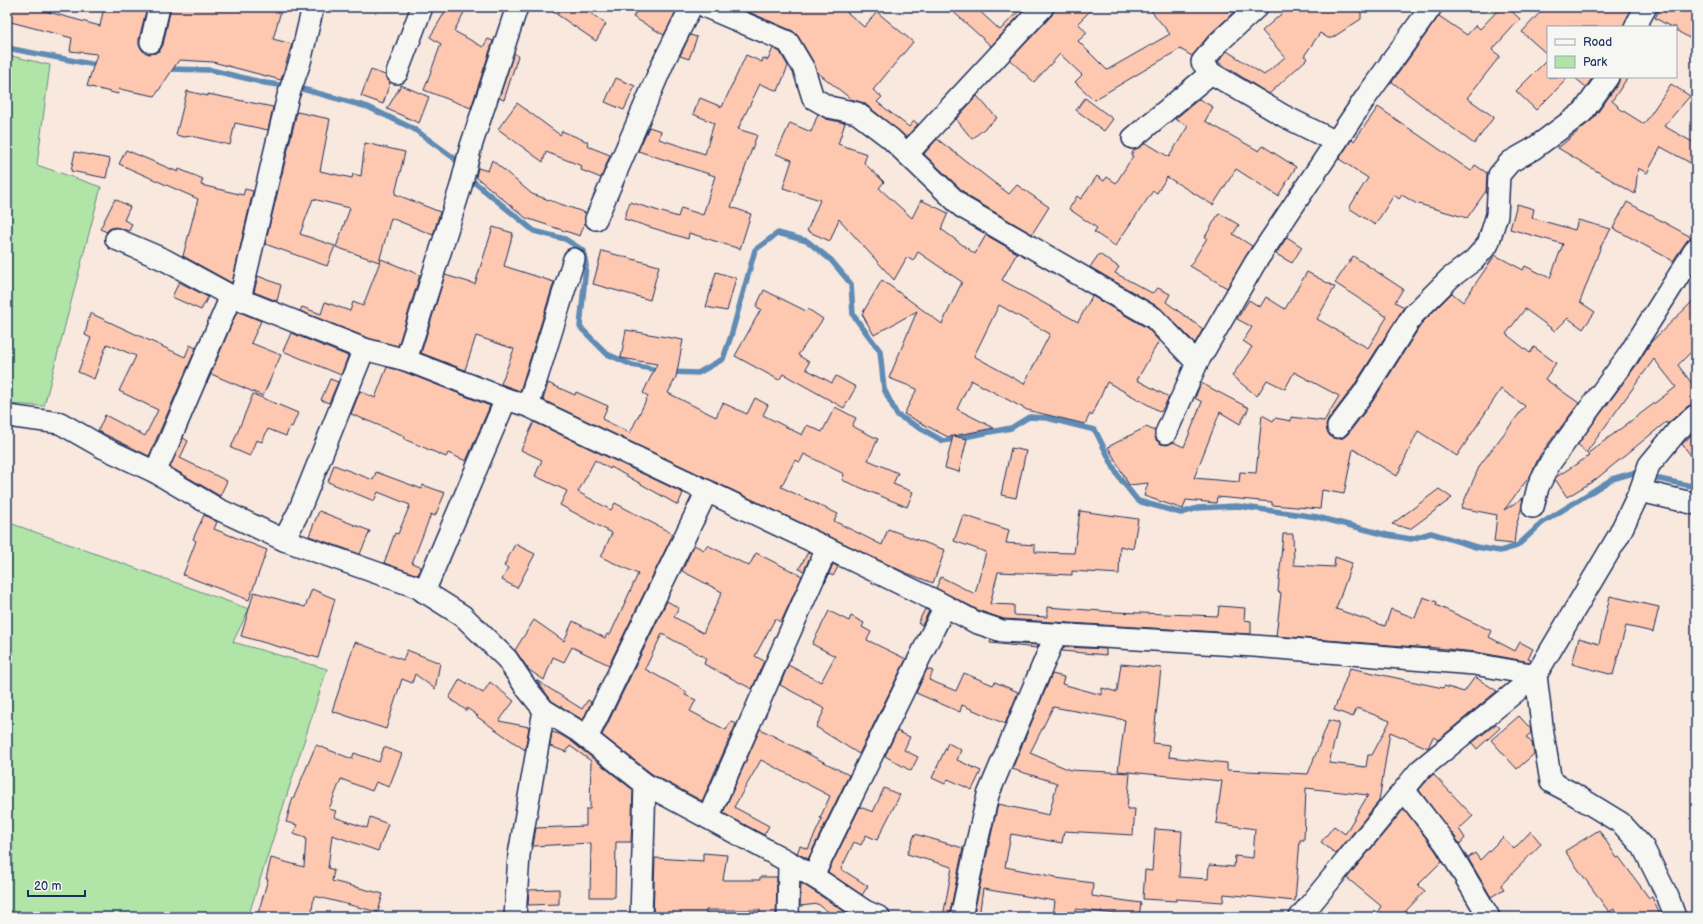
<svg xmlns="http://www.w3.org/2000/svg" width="1703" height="924" viewBox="0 0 1703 924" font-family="'Balsamiq Sans',sans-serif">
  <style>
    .green { fill: #b0e5a7; stroke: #668a82 }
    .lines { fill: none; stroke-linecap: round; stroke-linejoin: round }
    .stream { stroke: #5f8bb4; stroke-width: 5.5 }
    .building { fill: #fec8b0; stroke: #1b2f5e; fill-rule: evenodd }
    .street-casing { stroke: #1b2f5e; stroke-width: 24 }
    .street { stroke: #f6f6f2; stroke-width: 21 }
  </style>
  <rect width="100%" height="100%" fill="#f8e8de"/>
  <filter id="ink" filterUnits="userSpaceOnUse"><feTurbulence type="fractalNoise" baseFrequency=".025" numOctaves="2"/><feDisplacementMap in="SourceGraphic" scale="8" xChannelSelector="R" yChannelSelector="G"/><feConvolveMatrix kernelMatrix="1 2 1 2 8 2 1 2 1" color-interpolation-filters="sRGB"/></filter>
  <g filter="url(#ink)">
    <g class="green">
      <polygon points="7,55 50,65 37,165 101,187 44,406 7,404"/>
      <polygon points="7,522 249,609 233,642 327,669 248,917 7,917"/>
    </g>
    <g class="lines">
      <g class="stream">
        <polyline points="7,48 101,66"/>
        <polyline points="167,69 211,70 265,83 287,86"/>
        <polyline points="295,87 368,107 414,129 454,158 461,167"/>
        <polyline points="468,175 474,182 534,231 565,239 584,251 586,266 580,327 607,354 632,365 662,371"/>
        <polyline points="670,372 698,373 723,359 731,336 755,250 778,233 807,241 831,260 851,284 853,315 880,351 884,389 897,415 943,441 1011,428 1029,417 1047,418 1095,430 1118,476 1138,501 1181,513 1198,508 1237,506 1317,517 1387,535 1411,539 1431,533 1476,547 1500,551 1517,546 1542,523 1612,479 1633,473 1641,475"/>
        <polyline points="1650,477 1696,487"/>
      </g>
    </g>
    <g class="building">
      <polygon points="10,7 30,7 100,26 104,7 147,7 139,39 139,45 143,51 149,54 155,53 160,50 163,45 171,7 282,7 273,39 292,44 281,80 213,62 179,60 155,96 119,89 118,94 87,86 97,54 70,51 72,38 7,21"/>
      <polygon points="448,7 467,7 454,31 483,47 488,39 493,41 471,108 424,90 441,44 430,37"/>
      <polygon points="546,7 582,7 606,24 596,41"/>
      <polygon points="639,7 678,7 664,35 633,17"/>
      <polygon points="737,7 841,7 864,27 877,12 913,42 873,90 882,97 877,102 909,127 914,121 918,124 906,137 864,103 851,99 817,72 814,63 798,36 793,31"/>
      <polygon points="948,7 975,7 1000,30 1022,7 1027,7 991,46"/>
      <polygon points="1055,7 1094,7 1078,23 1087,33 1078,41 1107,70 1170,34 1148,7 1223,7 1231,15 1209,35 1192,56 1180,49 1094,100 1075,82 1082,75 1060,54 1034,82 1010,60 1052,15"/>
      <polygon points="1289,7 1357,7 1361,13 1361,19 1332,38 1328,38 1320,33 1304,56 1308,58 1269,94 1218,62 1227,51 1264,75 1285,57 1262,31"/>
      <polygon points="1501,7 1507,7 1520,19 1492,50 1500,56 1467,98 1494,117 1474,144 1392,82 1439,16 1467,35 1476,25 1480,29"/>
      <polygon points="1545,7 1625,7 1630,11 1623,27 1548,27 1548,55 1522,32"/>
      <polygon points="1661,7 1696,7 1696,25 1689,38 1676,30 1676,27 1671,27 1655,18"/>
      <polygon points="690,35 697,37 689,59 680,56"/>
      <polygon points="773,48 780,52 788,66 778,91 760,84 738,129 757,135 731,207 751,214 740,249 689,233 688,239 624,219 630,202 678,217 681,208 703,215 715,176 638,151 649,127 661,131 659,139 705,154 714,123 693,114 700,98 722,107 746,55 762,62 763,58 768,60"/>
      <polygon points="514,53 518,56 504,100 499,98"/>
      <polygon points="1548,59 1548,77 1569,77 1536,110 1516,91"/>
      <polygon points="371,70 385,75 390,82 383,104 361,96"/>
      <polygon points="1574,77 1593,77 1586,87"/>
      <polygon points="1620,77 1628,77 1612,101 1618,106 1617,107 1644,124 1671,84 1690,96 1664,126 1696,144 1696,166 1661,147 1647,173 1638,168 1635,194 1558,148 1593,119 1618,84"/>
      <polygon points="616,78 635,86 624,110 605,102"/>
      <polygon points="401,85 429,97 419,123 387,109"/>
      <polygon points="187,91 208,96 208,94 273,107 268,130 235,123 230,145 191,136 184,137 176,135"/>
      <polygon points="977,96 997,118 972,139 956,119"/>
      <polygon points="1085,98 1113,119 1104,131 1076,110"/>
      <polygon points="1199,99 1213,107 1205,121 1259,151 1263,146 1296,167 1278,196 1236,169 1213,205 1167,177 1157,193 1153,191 1115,246 1094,232 1097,228 1069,209 1077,196 1081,199 1097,176 1104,181 1107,177 1116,183 1133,156 1131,155 1134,150 1146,143 1169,157 1188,126 1175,119"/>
      <polygon points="517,103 560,135 562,131 588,142 587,146 610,155 601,178 581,170 582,166 546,152 543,162 498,129"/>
      <polygon points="1378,107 1471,171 1475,165 1487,173 1486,191 1467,218 1415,203 1402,195 1399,199 1394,195 1375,225 1349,208 1368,178 1339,159 1352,139 1354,141"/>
      <polygon points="297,112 330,119 320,171 352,178 353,174 361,176 365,143 405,152 395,194 440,212 433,235 391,218 379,262 336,247 350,208 313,199 300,234 335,246 327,266 265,244"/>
      <path d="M818 114 826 119 845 123 838 144 867 154 864 163 884 182 879 188 912 218 921 200 948 213 941 229 975 254 986 235 1019 254 1017 253 1002 280 1078 322 1092 296 1147 328 1159 341 1137 380 1169 397 1161 412 1107 382 1092 416 1090 414 1085 424 1027 410 971 380 957 409 994 428 948 437 904 414 917 389 889 378 917 311 874 335 862 314 882 280 942 324 962 282 918 252 913 261 907 257 894 280 839 219 830 241 807 231 820 200 783 188 792 160 776 154 790 123 811 132ZM999 305 1050 334 1024 384 974 356Z"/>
      <polygon points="937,139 1009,194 1017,185 1049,207 1032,234 969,197 924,154"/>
      <polygon points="126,150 178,172 179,169 203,179 201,185 243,195 245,189 253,191 232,283 183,256 198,199 119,164"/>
      <polygon points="75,152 110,159 106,178 71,171"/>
      <polygon points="492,160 532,194 586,213 585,222 580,236 526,218 476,177 478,168 488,171"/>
      <polygon points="115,199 130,207 124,220 132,224 129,231 115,227 109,229 107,232 100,229"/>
      <polygon points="1627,202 1691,237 1686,242 1673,261 1613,228"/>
      <polygon points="1517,204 1534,209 1532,218 1575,230 1578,220 1611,229 1601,246 1580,302 1595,312 1583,329 1568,318 1555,331 1525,309 1506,334 1530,353 1534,347 1556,363 1545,379 1579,403 1540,455 1530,476 1504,510 1523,498 1521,510 1516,526 1514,544 1494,542 1497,515 1461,508 1480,465 1525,406 1501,389 1457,456 1418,431 1397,476 1353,449 1344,494 1322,490 1320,509 1272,505 1272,502 1217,497 1216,503 1186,500 1183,509 1144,496 1148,483 1129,485 1108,447 1146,427 1155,431 1156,440 1161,444 1167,445 1173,442 1184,447 1202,402 1195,398 1201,383 1249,408 1240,424 1220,412 1194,478 1239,482 1240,472 1256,473 1262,415 1273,421 1275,418 1291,421 1291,417 1324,421 1339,396 1294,372 1285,389 1267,380 1257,396 1232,376 1252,347 1243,341 1252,327 1237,319 1249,300 1260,307 1266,297 1285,309 1307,272 1335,287 1317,319 1368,348 1387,317 1335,283 1353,256 1403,289 1395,302 1404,307 1353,387 1328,420 1326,425 1327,431 1330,436 1336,439 1343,438 1348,434 1373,401 1422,323 1452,293 1463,302 1495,255 1523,270 1525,266 1550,278 1563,244 1510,229"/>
      <polygon points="1219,213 1239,225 1233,234 1252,246 1227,288 1190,266 1207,238 1205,237"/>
      <polygon points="493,227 513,233 504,266 554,282 520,391 501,384 514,349 476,336 465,370 421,353 445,275 475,284"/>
      <polygon points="1287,237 1302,247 1292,263 1276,254"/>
      <polygon points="602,251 659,266 650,300 593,284"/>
      <polygon points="1099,254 1119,267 1115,273 1152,293 1158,288 1170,294 1166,302 1203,329 1195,343 1160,308 1090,267"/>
      <polygon points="381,259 420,275 398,346 368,338 300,311 302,307 321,314 325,302 350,311 353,302 363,306"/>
      <polygon points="716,272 736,278 727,311 706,307"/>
      <polygon points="258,276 281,285 277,301 254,292"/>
      <polygon points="179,282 208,297 201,310 172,297"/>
      <polygon points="764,290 806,311 808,309 823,319 798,355 809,362 806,369 832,383 836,376 856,387 844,408 783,374 779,380 735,356 761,309 756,307"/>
      <polygon points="1696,298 1696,347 1678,365 1696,389 1696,403 1688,406 1667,424 1666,422 1595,480 1567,497 1555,479 1556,477 1589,456 1587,454 1676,387 1654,359 1586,453 1578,444 1638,363 1651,342"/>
      <polygon points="237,311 261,321 251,343 281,355 263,396 211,374 207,383"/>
      <polygon points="90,313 185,357 190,345 196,348 149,456 98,431 105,415 145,436 158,410 119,391 136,356 107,344 94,379 78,372 91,338 85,335"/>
      <polygon points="626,330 683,340 676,377 668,393 716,417 723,403 747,414 755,398 768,405 763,415 802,435 807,425 822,432 835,407 856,418 852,426 878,439 868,460 898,473 893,484 913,492 907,507 842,480 844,474 804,454 800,462 795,460 781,487 838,514 834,521 882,545 888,529 945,550 933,583 904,572 543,400 548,383 575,395 576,392 608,406 602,419 630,433 648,396 643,393 657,364 621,358"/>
      <polygon points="291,333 348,356 341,375 283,351"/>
      <polygon points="387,367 402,371 490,406 466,461 448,453 446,457 404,439 405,436 351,414 360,391 375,398"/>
      <polygon points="330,379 338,382 329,403 321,400"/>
      <polygon points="253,394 298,413 292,427 290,426 286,436 268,429 262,442 256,440 250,456 231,448"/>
      <polygon points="534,422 683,493 678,505 611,467 610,469 595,460 578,492 611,510 615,503 673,534 609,665 572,647 564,662 553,657 544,680 529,670 515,650 534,620 564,641 573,621 605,638 607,634 610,635 638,574 601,557 612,533 560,505 567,491 535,476 542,460 521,450"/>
      <polygon points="1696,431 1696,462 1682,444"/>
      <polygon points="953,436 967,439 959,472 945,468"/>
      <polygon points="183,438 188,441 180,458 227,481 220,496 170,467"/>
      <polygon points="1011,448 1026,451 1016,498 1001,495"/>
      <polygon points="334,465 373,480 376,472 422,489 423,485 445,493 435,516 431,514 412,563 421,567 418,575 384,563 395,533 398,534 410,505 378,492 374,501 328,482"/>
      <polygon points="1439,489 1452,498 1410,529 1392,524"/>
      <polygon points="319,511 370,531 360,554 309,536"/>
      <polygon points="1080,511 1138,519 1133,549 1120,546 1119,574 1072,571 1072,575 998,572 990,604 1014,605 1014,615 1047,617 1047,607 1115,612 1218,616 1219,606 1245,608 1244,620 1251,621 1251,634 1004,619 980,611 936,588 941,577 975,594 986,552 954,541 963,515 1009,530 1006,543 1035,545 1035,552 1074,553"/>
      <polygon points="204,515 217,522 214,529 267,550 249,600 183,575 196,541 193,539"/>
      <polygon points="1283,534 1293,534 1294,565 1334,567 1335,557 1352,563 1336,609 1385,626 1391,609 1415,618 1423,597 1437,602 1436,605 1492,631 1489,637 1515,651 1520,642 1533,649 1528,658 1531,659 1530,662 1476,652 1427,647 1429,648 1276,636 1281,593 1278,592"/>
      <polygon points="515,544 535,554 517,588 502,580 508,568 504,566"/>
      <polygon points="694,545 704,550 707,545 749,566 756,553 802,576 781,622 775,619 755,656 764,661 752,689 704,664 706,658 662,634 645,669 687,692 685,695 696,700 690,711 726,730 731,721 736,724 702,801 652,774 602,735 667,601 679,608 674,617 703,633 722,592 682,571"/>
      <polygon points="808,552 811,554 804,571 799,569"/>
      <polygon points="833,564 838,567 833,576 829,574 825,583"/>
      <polygon points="312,589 335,599 318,658 241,636 254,592 305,607"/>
      <polygon points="1610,596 1659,607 1653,632 1626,626 1613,675 1572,664 1579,638 1599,644"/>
      <polygon points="925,609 929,611 922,625 918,623"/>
      <polygon points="829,611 849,621 851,616 864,623 862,627 871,632 867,640 906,659 859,754 816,727 825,709 780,685 788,665 821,682 835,656 812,644"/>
      <polygon points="991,640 1001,643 1038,645 1037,648 990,643"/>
      <polygon points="355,642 403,660 407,650 440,663 435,689 415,674 412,683 402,679 386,729 332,711"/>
      <polygon points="1064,647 1106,649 1106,655 1062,651"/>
      <polygon points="1121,664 1161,668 1153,743 1170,745 1169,757 1227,763 1227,770 1308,774 1329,720 1339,723 1329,763 1366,767 1368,755 1372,755 1390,721 1357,708 1353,717 1334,710 1350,668 1443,688 1444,686 1464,692 1475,677 1497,691 1438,740 1433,737 1428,748 1390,732 1379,801 1336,854 1321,842 1334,826 1345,834 1368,795 1306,788 1304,840 1300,840 1295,901 1224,894 1223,902 1176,899 1176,901 1143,899 1145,870 1152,871 1155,829 1182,831 1179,877 1208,879 1209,865 1234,867 1235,856 1253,858 1255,829 1216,823 1222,781 1118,771 1125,720 1053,707 1030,753 1070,770 1130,773 1127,809 1135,809 1133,835 1064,831 1062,843 1011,834 1005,867 1056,877 1056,878 1093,883 1092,896 1141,903 1139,917 1076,909 1075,917 1053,916 1055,901 983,889 979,917 973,917 998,804 1049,815 1057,783 1012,769 1052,674 1064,677 1062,684 1102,695 1102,688 1117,692"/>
      <polygon points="927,669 933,671 929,680 956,691 964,673 993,685 995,682 1018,692 1005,724 962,705 960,712 916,693"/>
      <polygon points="460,679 483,693 490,682 514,701 499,721 529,727 525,750 476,716 478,716 467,708 467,711 449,698"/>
      <polygon points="536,680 582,709 588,700 591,702 583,720 552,701"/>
      <polygon points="1519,716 1530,728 1531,733 1526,737 1532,743 1534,754 1517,769 1491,740"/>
      <polygon points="1496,724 1500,728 1477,749 1472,743"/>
      <polygon points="760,729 849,775 808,859 797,853 800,846 808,849 822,819 820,818 830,796 761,760 734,807 769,826 764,835 723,813"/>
      <polygon points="897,731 910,737 904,750 918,757 911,771 885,756"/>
      <polygon points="552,732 559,734 571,741 633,790 631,842 616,842 615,897 590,897 591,843 533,846 536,828 586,826 586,809 590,809 591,761 570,746 566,752 550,746"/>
      <polygon points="948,743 961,750 957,760 981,771 972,790 948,779 945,784 932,778"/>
      <polygon points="316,745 352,759 354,753 379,762 384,747 402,754 389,787 376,782 372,791 341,779 329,809 336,811 334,817 367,828 370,817 388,824 378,851 332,835 328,868 334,870 332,881 383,894 378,912 314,896 311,917 257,917 268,879 266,879 271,858 304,867 306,838 293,834 297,825 286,822 293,797 294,797"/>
      <polygon points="1433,774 1473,816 1459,829 1465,838 1460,844 1419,790"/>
      <polygon points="884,788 900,795 877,840 866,835 861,845 854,842 841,869 868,886 862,895 828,872 860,807 873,812"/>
      <polygon points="1404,809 1435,850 1442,861 1418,885 1425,891 1400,917 1375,917 1381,906 1347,878"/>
      <polygon points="1599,830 1617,858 1619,857 1649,898 1652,897 1661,917 1618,917 1614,909 1609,912 1565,851"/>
      <polygon points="1531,831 1541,844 1501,885 1504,889 1491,897 1468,858 1475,853 1480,860 1503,837 1514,849"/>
      <polygon points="915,834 963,848 949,917 943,917 952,867 907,854"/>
      <polygon points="703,853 727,855 723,880 760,880 760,877 777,877 776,917 760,917 760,910 706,910 706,917 653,917 655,858 703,861"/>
      <polygon points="801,883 850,915 849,917 835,917 818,904 800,906"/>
      <polygon points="559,889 559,904 528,905 529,890"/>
    </g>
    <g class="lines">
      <g class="street-casing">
        <g id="street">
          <polyline points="706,7 788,42 804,69 813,98 829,107 857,113 890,138 962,207 1154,318 1197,363"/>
          <polyline points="1257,7 1218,43 1202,62 1211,73 1284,116 1336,142"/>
          <polyline points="1635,27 1646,7"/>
          <polyline points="151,42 159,7"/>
          <polyline points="397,73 422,7"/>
          <polyline points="1133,138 1211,73"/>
          <polyline points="907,154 1043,7"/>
          <polyline points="596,219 664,61 691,7"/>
          <polyline points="116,239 165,260 231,296 364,349 406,360 506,399 528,406 854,561 938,602 975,622 1002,631 1254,646 1474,664 1536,675 1543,734 1551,782 1572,793 1621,823 1643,847 1668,897 1675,917"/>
          <polyline points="240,299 288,96 300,62 313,7"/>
          <polyline points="406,360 461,186 471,146 517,7"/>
          <polyline points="528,406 574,259"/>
          <polyline points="7,416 60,423 104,448 155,472 218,509 284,540 417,587 463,616 507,659 527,689 544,710 578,731 645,784 789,862 825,884 865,911 879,917"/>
          <polyline points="1338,427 1363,394 1413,315 1450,278 1474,260 1488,244 1497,215 1499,175 1510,162 1533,149 1583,112 1608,77"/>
          <polyline points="1166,433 1197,363 1255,263 1366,97 1431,7"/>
          <polyline points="155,472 167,446 231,296"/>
          <polyline points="1640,491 1696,504"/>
          <polyline points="1533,507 1538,487 1550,463 1628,356 1696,248"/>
          <polyline points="284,540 299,511 364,349"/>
          <polyline points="424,592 506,399"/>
          <polyline points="587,738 707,491"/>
          <polyline points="1404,790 1445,843 1489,917"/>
          <polyline points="708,818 827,548"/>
          <polyline points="813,876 945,606"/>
          <polyline points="515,917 519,855 544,710"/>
          <polyline points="641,917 645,784"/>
          <polyline points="788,917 789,862"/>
          <polyline points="961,917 977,842 988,795 1056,634"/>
          <polyline points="1300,917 1420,770 1536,675 1619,535 1640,491 1649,465 1678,430 1696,415"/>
        </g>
      </g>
      <use href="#street" class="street"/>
    </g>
  </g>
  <rect width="1703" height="924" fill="none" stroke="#f6f6f2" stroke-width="24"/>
  <rect x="12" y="12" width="1679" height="900" fill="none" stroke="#1b2f5e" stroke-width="1.5" filter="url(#ink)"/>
  <rect x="1547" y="26" width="130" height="52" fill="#f6f6f2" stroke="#9ea6b7"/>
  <rect x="1555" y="39" width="20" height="6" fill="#f6f6f2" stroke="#9ea6b7"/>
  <text x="1583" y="46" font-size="12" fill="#1b2f5e">Road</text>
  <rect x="1555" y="56" width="20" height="12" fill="#b0e5a7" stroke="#9ea6b7"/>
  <text x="1583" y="66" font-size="12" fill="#1b2f5e">Park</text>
  <path d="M28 890v6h57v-6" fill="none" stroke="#1b2f5e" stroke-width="2"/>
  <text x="34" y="890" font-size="12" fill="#1b2f5e" stroke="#f6f6f2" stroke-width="3" paint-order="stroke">20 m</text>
</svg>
